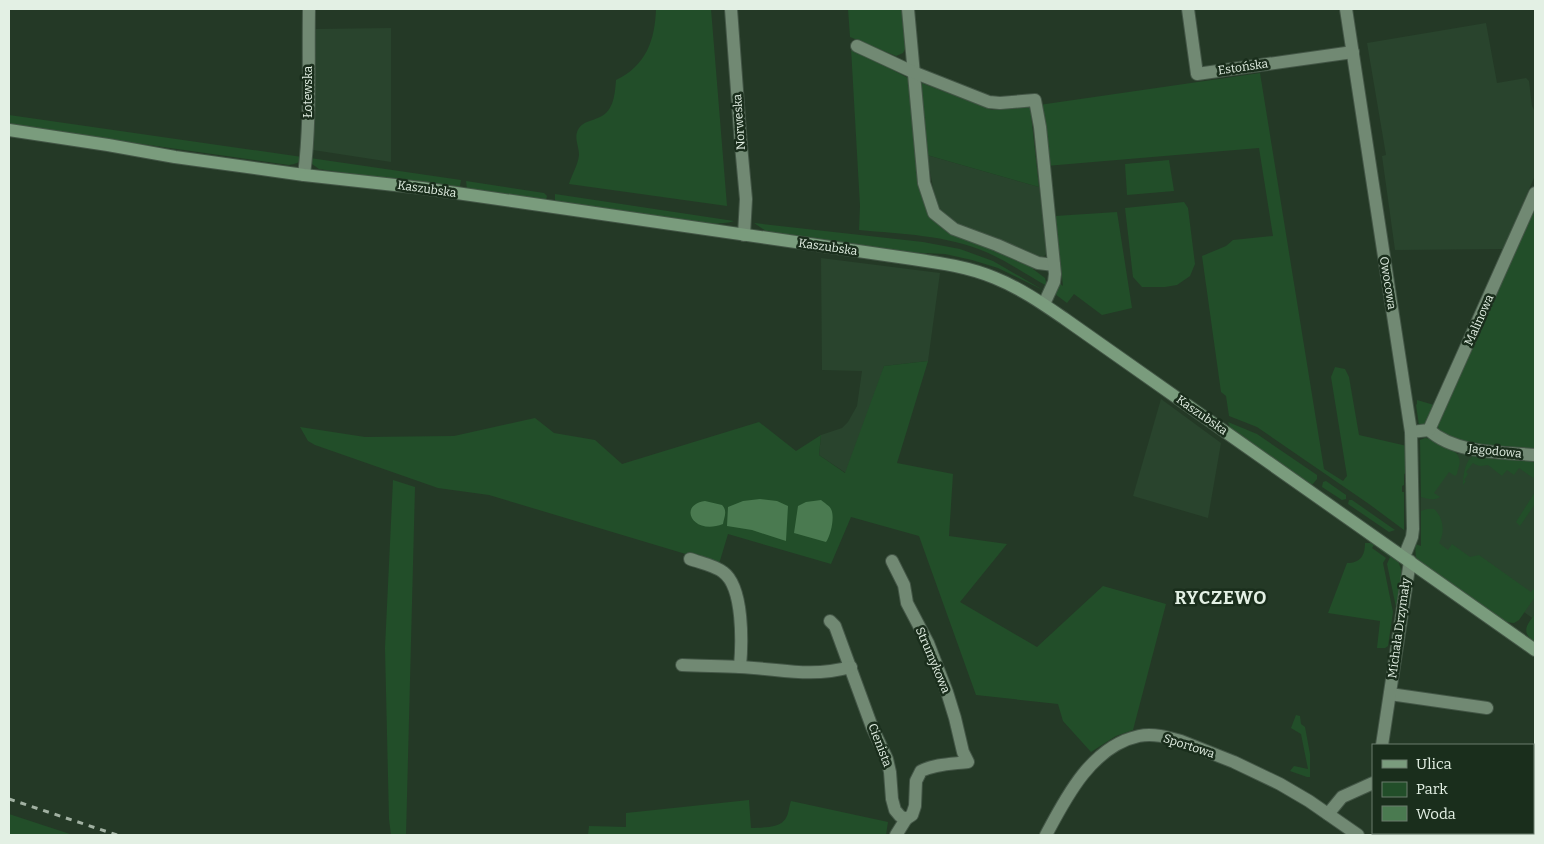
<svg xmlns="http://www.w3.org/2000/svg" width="1544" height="844" viewBox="0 0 1544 844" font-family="Bitter,serif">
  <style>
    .built { fill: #29442d }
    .green { fill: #224e29 }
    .water { fill: #4a7a50 }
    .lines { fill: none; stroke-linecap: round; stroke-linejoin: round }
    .minor-casing { stroke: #435646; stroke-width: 14 }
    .secondary-casing { stroke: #435646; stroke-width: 14 }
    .minor { stroke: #718973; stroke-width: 12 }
    .secondary { stroke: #7a9c7d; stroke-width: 12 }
    .rail { stroke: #a1b1a2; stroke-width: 3; stroke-dasharray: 6 6; stroke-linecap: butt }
    .labels { text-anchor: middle; stroke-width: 5; stroke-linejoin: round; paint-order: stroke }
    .street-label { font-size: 12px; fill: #e3f0e4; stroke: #1a2e1c }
    .district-label { font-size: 18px; font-weight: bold; letter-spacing: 1px; fill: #e3f0e4; stroke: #1a2e1c }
  </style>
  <rect width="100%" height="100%" fill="#243926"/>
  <g class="built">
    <polygon points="1486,23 1497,83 1526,78 1529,81 1532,106 1534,110 1534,178 1503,249 1395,250 1382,156 1386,155 1367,43"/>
    <polygon points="391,28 391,162 313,150 315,29"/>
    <polygon points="927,155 1039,187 1047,254 1039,259 1027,251 995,238 947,224 938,214"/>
    <polygon points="821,258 940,273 928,361 884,366 878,391 846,473 819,455 821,435 842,428 848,422 857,406 862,371 822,370"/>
    <polygon points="1161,399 1221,443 1208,518 1133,496"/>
    <polygon points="1421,449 1535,463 1535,620 1421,538"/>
  </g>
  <g class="green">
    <path d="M656 9H711L727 206 569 184C572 174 578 165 579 155 579 145 573 137 579 128 584 121 592 121 600 117 614 111 615 93 616 80 646 66 655 40 656 9Z"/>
    <polygon points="848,9 903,9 906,47 903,53 896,56 850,37"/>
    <path d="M851 48 908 78 919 184 929 215 1034 266 1033 269 1045 278 1047 286C1027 275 1007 261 986 252 946 235 902 234 859 230L860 206Z"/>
    <polygon points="1260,73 1324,469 1343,481 1347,476 1331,377 1335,367 1345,369 1349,377 1359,435 1407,446 1407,473 1404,474 1404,485 1402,486 1402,492 1404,492 1404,530 1369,504 1257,427 1229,416 1226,396 1221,392 1202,256 1226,246 1233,240 1273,236 1259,148 1046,166 1039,105"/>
    <polygon points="919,82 992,110 1030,106 1039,187 927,155"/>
    <path d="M9 115 302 157C300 163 295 164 289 165L9 125Z"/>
    <polygon points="310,158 461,180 460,186 458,187 435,186 319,169 312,164"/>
    <polygon points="1169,160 1174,191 1127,195 1125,164"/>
    <polygon points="466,181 544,193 547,196 546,200 544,201 467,189"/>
    <path d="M555 194 734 221C713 231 588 207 558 203L555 200Z"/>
    <polygon points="1184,202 1188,208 1195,264 1190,276 1177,285 1165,287 1142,287 1133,277 1125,208"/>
    <path d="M1535 210V449C1519 448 1456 444 1446 437 1442 435 1439 430 1437 425L1529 222Z"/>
    <polygon points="1117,212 1132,308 1102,315 1074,294 1067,303 1055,294 1059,283 1063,286 1055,216"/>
    <polygon points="754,223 923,242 960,249 993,261 1043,290 998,268 972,260 945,254 903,252 769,233"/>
    <polygon points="928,361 897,463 953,474 949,536 1007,544 960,602 1037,647 1103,586 1166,604 1133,730 1116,736 1091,752 1063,721 1058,704 976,695 919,536 851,517 831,564 728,534 719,564 489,495 438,488 315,445 308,441 300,427 365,437 454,436 535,418 554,433 595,440 622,464 759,422 796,451 821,435 819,455 845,473 884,366"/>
    <polygon points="1417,400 1434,405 1424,426 1419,425 1416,405 1417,404"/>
    <polygon points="1228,422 1257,434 1317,475 1317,479 1312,485 1303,481 1230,428"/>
    <path d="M1425 438C1433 438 1457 449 1459 458 1461 463 1458 469 1457 474L1455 476 1449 472 1434 493 1440 497C1434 501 1427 499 1421 497L1420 440Z"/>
    <path d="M1473 456 1532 461 1535 463V475L1533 478 1519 468 1514 475 1507 470 1502 476 1488 465C1482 466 1479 467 1473 463L1466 472 1468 474 1464 480 1466 481 1463 485C1463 475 1465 461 1473 456Z"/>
    <polygon points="393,480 415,487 406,835 391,835 389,819 385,648"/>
    <polygon points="1326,481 1346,495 1346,499 1342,500 1322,487 1323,482"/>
    <polygon points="1535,492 1535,504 1520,526 1516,522"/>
    <polygon points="1349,500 1352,500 1395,530 1389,532 1348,504"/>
    <path d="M1427 509H1434C1444 518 1445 533 1439 543L1448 550 1452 544 1470 557 1479 555 1531 592 1535 587V597L1519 620 1514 623 1505 622 1416 559 1415 544 1421 546V511Z"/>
    <path d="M1365 543H1371L1374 545 1372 548 1386 558 1383 563 1393 612 1388 646 1385 648H1377L1380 621 1328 613 1347 563C1361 563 1365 555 1365 543Z"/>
    <polygon points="1381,547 1398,560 1402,573 1397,612 1387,564 1390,557 1380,550"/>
    <path d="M1535 614V643C1521 632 1526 626 1535 614Z"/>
    <polygon points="1296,715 1300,716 1301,724 1305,727 1310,754 1310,777 1307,777 1290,771 1294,766 1308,769 1301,734 1291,728"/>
    <path d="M749 800 751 828C762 827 780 829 786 818 789 813 789 806 791 801L888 822 886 835H588L589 826 626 827V813Z"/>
    <polygon points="9,814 73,835 9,835"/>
  </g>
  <g class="water">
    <polygon points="760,499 777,501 788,506 786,541 752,530 727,526 728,507 743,501"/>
    <path d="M821 500C824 503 829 505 831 509 835 516 831 535 826 542L794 533 798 506 806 502Z"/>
    <path d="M705 501 722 505C728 511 724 517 723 524 693 536 677 505 705 501Z"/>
  </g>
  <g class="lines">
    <g class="minor-casing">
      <g id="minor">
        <polyline points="731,9 741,145 746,199 744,235"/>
        <polyline points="908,9 924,183 934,213 954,229 997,245 1038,263 1054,265"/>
        <polyline points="1188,9 1197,74 1353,52"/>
        <polyline points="1346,9 1411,432 1413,529 1412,537 1404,557"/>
        <polyline points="857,46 913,72 989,102 1000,103 1035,100 1040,127 1055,274 1054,282 1044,304"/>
        <path d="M304 175C311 120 308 64 309 9"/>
        <path d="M1429 430C1455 454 1502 452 1535 455"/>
        <polyline points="1411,432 1429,430 1535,193"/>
        <path d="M690 559C701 563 714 565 723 572 744 587 742 644 740 667"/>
        <path d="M830 621 835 626 872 727 887 759 890 772 892 799 895 810 900 816 906 819 912 815 915 806 916 781 921 771C935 764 952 764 968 762L963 752 955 718 947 692 928 643 907 603 904 585 892 561"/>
        <path d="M682 665C701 666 721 666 740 667 782 669 809 678 851 667"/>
        <polyline points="1390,694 1487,708"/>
        <polyline points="1382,745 1410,561"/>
        <polyline points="1533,790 1535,789"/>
        <polyline points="1328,814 1342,797 1373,783"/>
        <polyline points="896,835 906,819"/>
        <path d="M1046 835C1066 797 1092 746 1139 736 1153 733 1167 737 1181 741L1234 762 1280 784 1309 801 1358 835"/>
        <polyline points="1471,835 1475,833"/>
      </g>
    </g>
    <g class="secondary-casing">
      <path id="secondary" d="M9 130 108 145 175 157 304 175 422 188 913 259C941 263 969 267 995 278 1020 288 1043 304 1065 319L1535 650"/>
    </g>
    <use href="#minor" class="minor"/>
    <use href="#secondary" class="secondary"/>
    <polyline class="rail" points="9,799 117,835"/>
  </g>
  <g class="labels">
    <g class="street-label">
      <text transform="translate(1243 67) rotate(-8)" y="4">Estońska</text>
      <text transform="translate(308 92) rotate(-90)" y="4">Łotewska</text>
      <text transform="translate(739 122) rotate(-94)" y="4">Norweska</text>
      <text transform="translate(427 189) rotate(8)" y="4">Kaszubska</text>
      <text transform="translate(828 247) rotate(8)" y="4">Kaszubska</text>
      <text transform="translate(1388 283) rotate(81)" y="4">Owocowa</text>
      <text transform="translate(1479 320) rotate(-66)" y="4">Malinowa</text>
      <text transform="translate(1202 415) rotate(35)" y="4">Kaszubska</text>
      <text transform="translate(1495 451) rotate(6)" y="4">Jagodowa</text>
      <text transform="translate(1399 628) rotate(-82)" y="4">Michała Drzymały</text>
      <text transform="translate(933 660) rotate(67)" y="4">Strumykowa</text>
      <text transform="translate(880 745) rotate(69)" y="4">Cienista</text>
      <text transform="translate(1189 746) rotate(18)" y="4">Sportowa</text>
    </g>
    <g class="district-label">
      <text x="1221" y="604">RYCZEWO</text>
    </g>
  </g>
  <rect width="1544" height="844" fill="none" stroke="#e3f0e4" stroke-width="20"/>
  <rect x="1372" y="744" width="162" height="90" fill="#1a2e1c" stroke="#6a7c6c"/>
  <rect x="1382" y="760" width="25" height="8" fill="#7a9c7d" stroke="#6a7c6c"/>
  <text x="1416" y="769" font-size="15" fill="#e3f0e4">Ulica</text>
  <rect x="1382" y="782" width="25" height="15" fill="#224e29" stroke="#6a7c6c"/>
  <text x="1416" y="794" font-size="15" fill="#e3f0e4">Park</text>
  <rect x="1382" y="806" width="25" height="15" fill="#4a7a50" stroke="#6a7c6c"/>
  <text x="1416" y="819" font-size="15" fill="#e3f0e4">Woda</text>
</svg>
